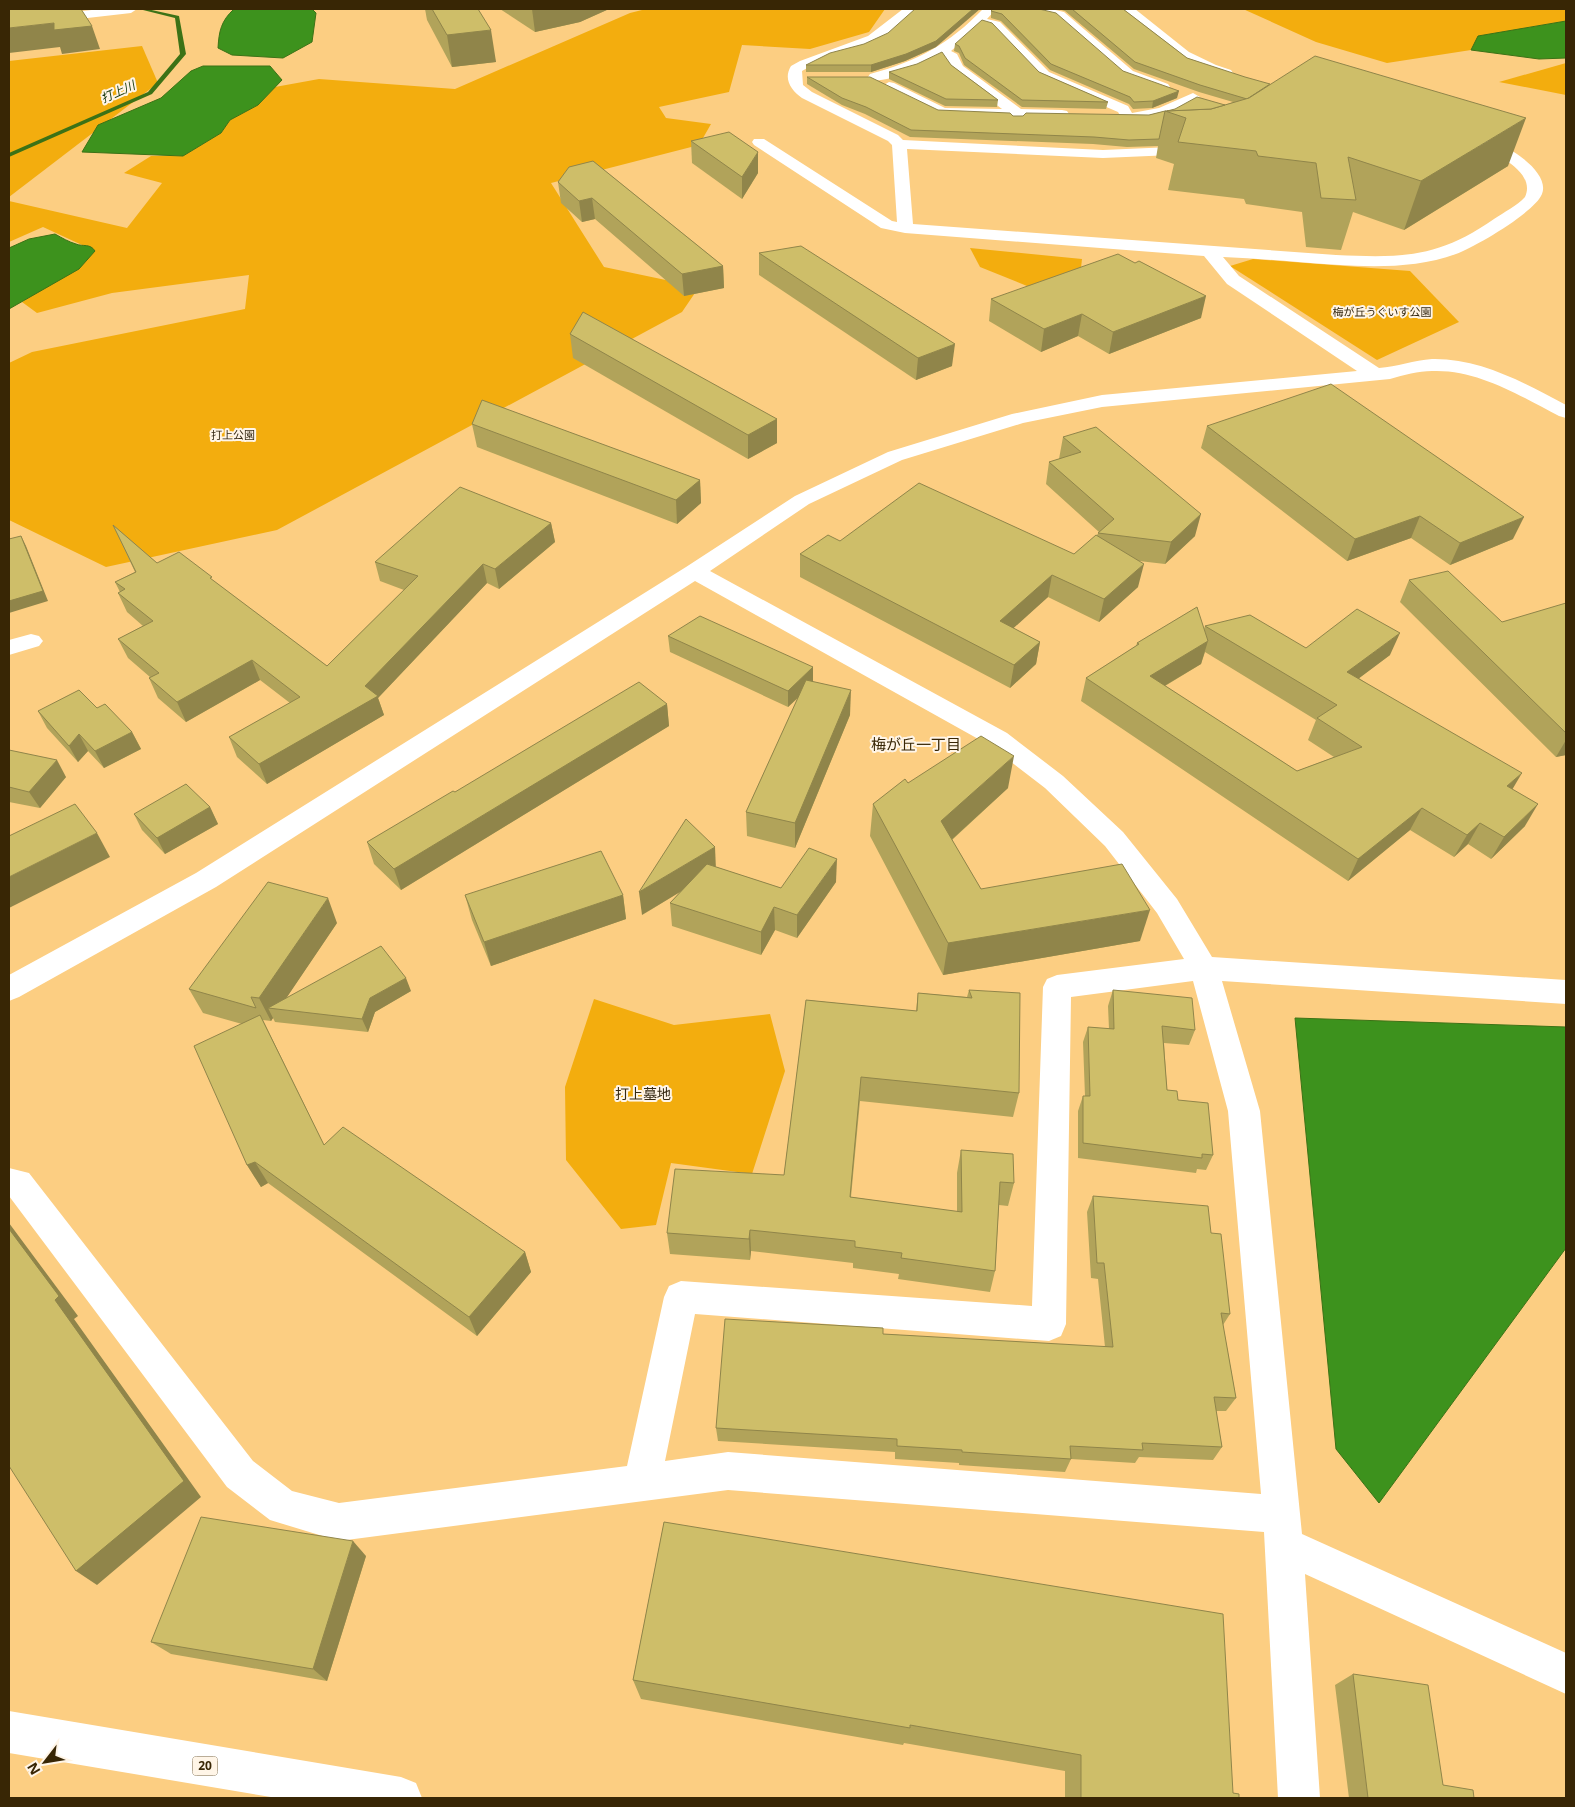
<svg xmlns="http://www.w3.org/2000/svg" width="1575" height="1807" viewBox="0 0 1575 1807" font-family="'Noto Sans','Noto Sans JP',sans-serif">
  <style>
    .green { fill: #f3ad0e }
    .water { fill: #3d921d; stroke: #3c7216 }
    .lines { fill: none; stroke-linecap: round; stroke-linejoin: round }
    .stream { fill: #3c7216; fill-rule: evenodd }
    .minor { fill: #fff; fill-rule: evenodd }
    .major { fill: #fff; fill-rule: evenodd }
    .wall { fill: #b1a35a; fill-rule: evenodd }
    .shaded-wall { fill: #90854a }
    .building { fill: #cebe69; stroke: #90854a }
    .labels { text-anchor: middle; stroke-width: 4; stroke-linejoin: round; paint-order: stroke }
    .far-park-label { font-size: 11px; fill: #352812; stroke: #fff5e7 }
    .far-water-label { font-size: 12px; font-style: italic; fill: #193a0e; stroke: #fff5e7 }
    .shield { fill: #fff5e7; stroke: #746449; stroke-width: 1 }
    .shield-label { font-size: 12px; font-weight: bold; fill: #382605 }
    .park-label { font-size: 14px; fill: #352812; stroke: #fff5e7 }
    .neighbourhood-label { font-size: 15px; fill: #382605; stroke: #fff5e7 }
  </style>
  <rect width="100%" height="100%" fill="#fcce82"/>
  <g class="green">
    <polygon points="646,9 885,9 869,32 810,49 742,45 729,92 659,107 666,118 711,124 699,145 551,183 604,267 699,287 682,312 277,530 106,567 9,520 9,363 32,352 245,309 249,275 112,293 37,313 22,302 95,251 43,227 9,242 9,201 127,228 162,183 124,173 151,156 183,156 221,133 230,120 258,105 275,87 319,79 455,89 630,13"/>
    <polygon points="1243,9 1566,9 1566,21 1479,36 1471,50 1387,63 1316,42"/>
    <polygon points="142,46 158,83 9,197 9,61"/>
    <polygon points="1566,63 1566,95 1499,82"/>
    <polygon points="970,248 1082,259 1079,286 1027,286 980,267"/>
    <polygon points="1253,259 1410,271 1459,322 1377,360 1230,266"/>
    <polygon points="594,999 674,1025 770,1014 785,1071 752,1174 671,1163 656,1225 621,1229 566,1160 565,1087"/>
  </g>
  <g class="water">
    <path d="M234 9H312L316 13 312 42 283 58 232 55 218 48C219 31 221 21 234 9Z"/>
    <polygon points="1566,21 1566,58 1539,59 1471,50 1478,36"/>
    <polygon points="203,66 270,66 282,80 258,105 230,120 221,133 183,156 82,152 98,125 161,98 191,71"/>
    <path d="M55 234C62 238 69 242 76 244 83 247 90 243 95 251L79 269 9 309V248L29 239Z"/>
    <polygon points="1295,1018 1566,1027 1566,1248 1379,1503 1336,1449"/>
  </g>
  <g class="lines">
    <polygon class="stream" points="139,9 147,9 179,16 186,54 152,94 9,157 9,153 148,92 180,54 175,18"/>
    <g class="minor">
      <polygon points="101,9 137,9 131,13 9,27 9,19"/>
      <path d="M903 9H916C883 52 843 46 802 71L803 85 812 92 898 135 903 140 1103 150 1195 146 1200 147 1202 150 1200 153 1195 154 1103 158 907 149 913 224 1336 255C1402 258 1438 258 1494 219 1504 212 1517 206 1525 197 1537 171 1492 151 1473 145L1471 142 1473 139C1493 134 1552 169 1542 194 1535 212 1475 247 1456 254 1406 272 1350 266 1298 262 1273 260 1248 258 1223 257L1239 276 1379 368C1397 367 1414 360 1432 359 1480 358 1525 383 1566 405V418L1559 416C1520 396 1478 369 1432 371 1418 371 1404 375 1390 379L1102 407 1023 423 902 460 809 504 710 571 1007 733 1063 776 1123 832 1177 899 1212 957 1566 980V1004L1222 981 1260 1111 1302 1534 1566 1653V1694L1305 1574 1320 1798H1278L1264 1532 728 1490 339 1541 270 1520 227 1487 9 1196V1168L29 1173 253 1461 292 1491 339 1503 627 1466 664 1297 669 1286 681 1281 1032 1306 1043 987 1047 979 1057 975 1184 959 1157 913 1105 846 1045 788 989 745 695 581 216 887 19 997 9 1001V975L196 873 686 567 795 496 888 452 1012 414 1102 395 1357 371 1227 284 1204 256 905 233 881 228 754 145 752 142 754 139H764L892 221 897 222 892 145 888 141 802 98C791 90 783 79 791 66L800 61 868 36ZM1193 981 1228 1111 1261 1494 728 1452 665 1461 695 1314 1049 1341 1061 1336 1066 1324 1071 997Z"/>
      <path d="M983 9H996L987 19 1000 22 1049 72 1128 106 1132 113 1159 108 1193 93 1200 97C1188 112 1141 124 1123 120L1118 112 1039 78 992 28 981 25 951 51 957 54 963 66 1021 109 1062 110 1067 111 1069 114 1067 117 1024 118 1022 121H1012L1010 117 943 116 884 89 882 86 889 82 894 83 945 108 1002 109 952 71 946 59 941 57C927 65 886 84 870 80L868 77 870 74C918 61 949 44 983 9Z"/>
      <polygon points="1031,9 1051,9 1064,12 1133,71 1168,84 1170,87 1163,91 1123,77 1056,18 1033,12"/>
      <polygon points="1122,9 1135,9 1189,52 1216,65 1231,70 1233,73 1226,77 1206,71 1180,57"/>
      <polygon points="31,634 39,636 43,641 39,646 9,655 9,640"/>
    </g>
    <polygon class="major" points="9,1711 401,1777 416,1783 422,1798 277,1798 9,1753"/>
  </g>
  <g class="wall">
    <polygon points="425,9 478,9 496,62 452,67 427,20"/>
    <polygon points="500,9 609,9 580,22 535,32"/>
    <polygon points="993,9 1123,71 1177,98 1152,108 1133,109 1129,104 1050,70 1001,21 991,18 991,11"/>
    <polygon points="1058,9 1123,9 1187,58 1508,166 1404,230 1353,212 1341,250 1306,247 1302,212 1246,204 1244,199 1168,190 1174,164 1156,158 1158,146 1127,147 1093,144 910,137 865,114 842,105 807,84 807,77 938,110 1013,116 1149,115 1165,111 1225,105 1233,102 1199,92 1134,69 1065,11"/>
    <polygon points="955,44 1039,72 1108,102 1106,109 1022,107 964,65 959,53 954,51"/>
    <polygon points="936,47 905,61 871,72 806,72 806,65"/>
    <polygon points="951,65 998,100 997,107 945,106 889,79 889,72"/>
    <polygon points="691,141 758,173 742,199 692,163"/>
    <polygon points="593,161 723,266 724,288 684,296 595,219 582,222 561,203 558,182"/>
    <polygon points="759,253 952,366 916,380 759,275"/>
    <polygon points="1135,263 1201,318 1109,354 1078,336 1041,352 989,321 991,299"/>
    <polygon points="570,334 777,419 777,443 748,459 573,358"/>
    <polygon points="472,424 700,480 701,503 677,524 477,447"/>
    <polygon points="1207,426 1513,539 1450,565 1411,538 1347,561 1201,448"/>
    <polygon points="1063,437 1195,536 1165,564 1139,561 1138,587 1099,622 1048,597 1013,628 1040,642 1036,664 1010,688 800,577 800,554 840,541 1074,554 1097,535 1099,532 1046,484 1049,462 1059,459"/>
    <polygon points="551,523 555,542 499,589 487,583 378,698 384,715 267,784 237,757 229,737 290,703 260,680 186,722 158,698 149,678 150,677 128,658 118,639 143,626 127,612 118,593 120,592 115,582 135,572 113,525 157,563 213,581 327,666 404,590 380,581 375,562"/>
    <polygon points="1409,580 1502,622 1565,604 1566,602 1566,755 1556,757 1400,602"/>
    <path d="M1205 626 1306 648 1390 655 1359 678 1512 789 1525 826 1491 859 1468 844 1454 857 1410 830 1348 881 1081 701 1086 678 1136 646 1137 643 1204 629ZM1205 652 1316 720 1308 740 1334 757 1297 771 1165 686 1201 664Z"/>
    <polygon points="668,636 813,667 813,682 850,715 795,848 747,836 746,812 798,698 788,707 670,652"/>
    <polygon points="667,704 669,726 401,890 374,864 367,842 455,792"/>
    <polygon points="97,708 132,732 141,749 104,768 88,751 78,762 47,728 38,711"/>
    <polygon points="9,750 66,777 40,808 9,802"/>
    <polygon points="908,783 1008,788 952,840 981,889 1140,941 943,975 870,836 873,804"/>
    <polygon points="210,807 218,824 165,854 142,830 134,814"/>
    <polygon points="716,867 781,888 836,882 797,938 775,930 761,955 672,926 670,903 680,892 642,915"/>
    <polygon points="465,895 623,895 626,919 491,966 472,920"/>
    <polygon points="337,923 286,998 411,991 375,1012 368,1032 275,1022 273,1018 271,1021 263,1020 324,1145 525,1252 531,1272 477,1336 268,1183 261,1187 247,1165 242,1024 203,1013 189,989"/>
    <polygon points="969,990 1019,1093 1013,1117 860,1101 851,1197 957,1212 957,1173 961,1150 1014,1183 1008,1206 999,1205 995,1271 990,1292 898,1279 899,1274 853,1268 853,1263 751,1251 750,1260 670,1254 667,1233 784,1175 806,1000 916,1011 918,993 967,997"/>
    <polygon points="1113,990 1195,1030 1189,1045 1164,1043 1167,1090 1178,1100 1213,1155 1206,1170 1197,1169 1196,1173 1078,1158 1078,1111 1083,1096 1085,1096 1083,1042 1088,1027 1109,1029 1108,1006"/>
    <polygon points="1093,1196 1230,1314 1223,1325 1236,1398 1226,1411 1216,1411 1222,1447 1213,1460 1139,1457 1135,1463 1071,1459 1065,1472 959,1465 959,1463 895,1459 895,1452 718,1441 716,1428 883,1334 1105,1347 1098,1279 1091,1278 1087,1212"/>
    <polygon points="664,1522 1233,1793 1239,1798 1065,1798 1065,1771 904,1743 903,1745 641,1699 633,1680"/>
    <polygon points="366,1556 327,1681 171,1654 151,1642"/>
    <polygon points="1353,1674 1443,1785 1474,1798 1349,1798 1335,1685"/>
  </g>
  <g class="shaded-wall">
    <polygon points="532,9 609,9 580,22 535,32"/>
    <polygon points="973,9 980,9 936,47 905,61 871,72 871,65"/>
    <polygon points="54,23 92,26 100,49 62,54 60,47 9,53 9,28"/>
    <polygon points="491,30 496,62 452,67 447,35"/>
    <polygon points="1179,91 1177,98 1152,108 1153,101"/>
    <polygon points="1526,118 1508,166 1404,230 1421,181"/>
    <polygon points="758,152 758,173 742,199 742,177"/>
    <polygon points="592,198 595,219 582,222 579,201"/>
    <polygon points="723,266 724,288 684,296 682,274"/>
    <polygon points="1206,296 1201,318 1109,354 1113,332"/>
    <polygon points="1082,314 1078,336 1041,352 1044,329"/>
    <polygon points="955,344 952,366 916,380 918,358"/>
    <polygon points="777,419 777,443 748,459 748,435"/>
    <polygon points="700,480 701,503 677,524 676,500"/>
    <polygon points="1201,514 1195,536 1165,564 1171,542"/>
    <polygon points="1420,516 1411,538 1347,561 1355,539"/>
    <polygon points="1524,517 1513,539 1450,565 1460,543"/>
    <polygon points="551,523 555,542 499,589 495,569"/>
    <polygon points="21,536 26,546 48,601 9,613 9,601"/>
    <polygon points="483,564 487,583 378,698 384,715 267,784 259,764 365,686"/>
    <polygon points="1144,564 1138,587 1099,622 1104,599"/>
    <polygon points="1052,575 1048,597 996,644 1000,621"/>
    <polygon points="1400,633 1390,655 1338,694 1347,672"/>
    <polygon points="1208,641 1201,664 1144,698 1150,676"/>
    <polygon points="1040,642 1036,664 1010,688 1014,665"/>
    <polygon points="252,660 260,680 186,722 177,702"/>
    <polygon points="813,667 813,683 788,707 788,691"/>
    <polygon points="851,690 850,715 795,848 795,823"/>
    <polygon points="667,704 669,726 401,890 394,869"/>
    <polygon points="132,732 141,749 104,768 95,751"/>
    <polygon points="79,734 88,751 78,762 69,746"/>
    <polygon points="1566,740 1566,755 1556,757"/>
    <polygon points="1014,756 1008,788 937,853 941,821"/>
    <polygon points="57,760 66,777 40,808 29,792"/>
    <polygon points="1522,773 1509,795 1507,786"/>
    <polygon points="1538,804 1525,826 1491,859 1504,837"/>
    <polygon points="210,807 218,824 165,854 157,838"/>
    <polygon points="1422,808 1410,830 1348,881 1358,859"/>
    <polygon points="1480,823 1468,844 1454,857 1467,835"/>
    <polygon points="97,833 110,857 9,908 9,877"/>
    <polygon points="715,847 716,870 642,915 639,892"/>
    <polygon points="837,859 836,882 797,938 797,915"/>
    <polygon points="623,895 626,919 491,966 484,942"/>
    <polygon points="328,898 337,923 279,1009 268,1008 273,1018 271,1021 259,998"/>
    <polygon points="774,907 775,930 761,955 761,932"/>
    <polygon points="1150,910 1140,941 943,975 948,943"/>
    <polygon points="406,978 411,991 375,1012 368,1032 362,1019 370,998"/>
    <polygon points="255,1162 268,1183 261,1187 247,1165"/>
    <polygon points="9,1223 78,1316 74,1319 201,1497 97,1585 76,1571 55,1300 9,1229"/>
    <polygon points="750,1230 751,1251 750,1260 749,1239"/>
    <polygon points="525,1252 531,1272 477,1336 469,1317"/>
    <polygon points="353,1541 366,1556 327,1681 313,1669"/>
  </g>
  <g class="building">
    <polygon points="9,9 81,9 92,26 54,30 54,23 9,28"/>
    <polygon points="432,9 478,9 491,30 447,35"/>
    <polygon points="915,9 973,9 936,41 906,54 871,65 806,65 830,53 864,44 888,33"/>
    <polygon points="993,9 1039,9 1056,13 1123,71 1179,91 1153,101 1134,102 1130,97 1051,64 1002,14 991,11"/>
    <polygon points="1072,9 1123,9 1187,58 1245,77 1270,84 1247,99 1200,85 1135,62"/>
    <polygon points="982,20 992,23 1039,72 1108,102 1022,100 965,58 959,46 955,44"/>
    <polygon points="942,52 951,65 998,100 946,99 889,72 917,64"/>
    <polygon points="1315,56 1526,118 1421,181 1348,157 1356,200 1321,198 1316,163 1258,156 1256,151 1178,142 1186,118 1165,111 1211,109 1249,98"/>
    <polygon points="807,77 870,77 938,110 1010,113 1013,116 1023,116 1026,113 1149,115 1165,111 1159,139 1129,140 1094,137 911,130 866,107 842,98"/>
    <polygon points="1197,97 1225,105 1211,109 1167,111 1175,109"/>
    <polygon points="729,132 758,152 742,177 691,141"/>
    <polygon points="593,161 723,266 682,274 592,198 579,201 558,182 569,167"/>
    <polygon points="801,246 955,344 918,358 759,253"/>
    <polygon points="1118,254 1135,263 1139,261 1206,296 1113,332 1082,314 1044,329 991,299"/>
    <polygon points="583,312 777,419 748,435 570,334"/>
    <polygon points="1331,384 1524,517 1460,543 1420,516 1355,539 1207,426"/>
    <polygon points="482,400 700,480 676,500 472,424"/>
    <polygon points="1096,427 1201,514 1171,542 1098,533 1114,519 1049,462 1081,452 1063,437"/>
    <polygon points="919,483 1074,554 1096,535 1144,564 1104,599 1052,575 1000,621 1040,642 1014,665 800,554 828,535 840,541"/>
    <polygon points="460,487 551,523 495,569 483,564 365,686 378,696 259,764 229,737 300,697 252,660 177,702 149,678 159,673 118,639 153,621 118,593 125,589 115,582 136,572 113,525 157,563 179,552 212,577 210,578 327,666 418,576 375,562"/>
    <polygon points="21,536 43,591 9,601 9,539"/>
    <polygon points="1448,571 1502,622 1566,603 1566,733 1409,580"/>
    <polygon points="1197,607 1208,641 1150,676 1297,771 1362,747 1317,718 1337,705 1205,626 1250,615 1306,648 1357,609 1400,633 1347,672 1522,773 1507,786 1538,804 1504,837 1480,823 1467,835 1422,808 1358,859 1086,678 1139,644 1137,643"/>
    <polygon points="700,616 813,667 788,691 668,636"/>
    <polygon points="806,680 851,690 795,823 746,812"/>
    <polygon points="639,682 667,704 394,869 367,842 453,791 455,792"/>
    <polygon points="79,690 97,708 105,704 132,732 95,751 79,734 69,746 38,711"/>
    <polygon points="981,736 1014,756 941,821 981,889 1122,864 1150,910 948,943 873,804 905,779 908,783"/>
    <polygon points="9,750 57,760 29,792 9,787"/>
    <polygon points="186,784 210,807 157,838 134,814"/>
    <polygon points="75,804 97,833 9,877 9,836"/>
    <polygon points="686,819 715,847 639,892"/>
    <polygon points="809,848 837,859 797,915 774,907 761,932 670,903 707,864 781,888"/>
    <polygon points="601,851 623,895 484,942 465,895"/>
    <polygon points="268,882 328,898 259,998 251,997 256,1008 189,989"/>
    <polygon points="381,946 406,978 370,998 362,1019 268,1008"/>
    <polygon points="969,990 1020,993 1019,1093 861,1077 850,1197 962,1212 961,1150 1013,1154 1014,1183 1000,1182 995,1271 901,1258 902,1253 855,1247 855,1241 750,1230 749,1239 667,1233 675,1169 784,1175 806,1000 917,1011 918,993 972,998"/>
    <polygon points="1113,990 1192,998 1195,1030 1162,1026 1167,1090 1177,1091 1178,1100 1208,1103 1213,1155 1202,1154 1202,1158 1083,1143 1083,1096 1090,1096 1088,1027 1114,1029"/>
    <polygon points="260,1015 324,1145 343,1127 525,1252 469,1317 255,1162 247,1165 194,1046"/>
    <polygon points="1093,1196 1208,1206 1211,1233 1221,1234 1230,1314 1221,1313 1236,1398 1214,1397 1222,1447 1142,1443 1143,1450 1070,1446 1071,1459 962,1452 962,1450 897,1446 897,1439 716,1428 725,1319 883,1328 883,1334 1113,1347 1104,1263 1097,1263"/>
    <polygon points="9,1229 59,1296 55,1300 184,1481 76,1571 9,1466"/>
    <polygon points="201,1517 353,1541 313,1669 151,1642"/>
    <polygon points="664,1522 1223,1614 1233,1793 1239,1794 1239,1798 1081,1798 1081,1755 910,1725 910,1728 633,1680"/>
    <polygon points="1353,1674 1428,1685 1443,1785 1473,1790 1474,1798 1368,1798"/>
  </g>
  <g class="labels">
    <g class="far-park-label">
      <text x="1382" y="316">梅が丘うぐいす公園</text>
      <text x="233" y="439">打上公園</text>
    </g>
    <g class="far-water-label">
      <text transform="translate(118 92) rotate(-24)" y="4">打上川</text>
    </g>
    <rect class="shield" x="192.5" y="1756.5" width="25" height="19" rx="4"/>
    <g class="shield-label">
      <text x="205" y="1770">20</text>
    </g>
    <g class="park-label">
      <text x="643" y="1099">打上墓地</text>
    </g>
    <g class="neighbourhood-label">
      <text x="916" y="750">梅が丘一丁目</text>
    </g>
  </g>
  <rect width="1575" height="1807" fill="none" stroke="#382605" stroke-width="20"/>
  <g transform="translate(45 1762) rotate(239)" stroke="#fff5e7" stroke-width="4" paint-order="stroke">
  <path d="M0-4L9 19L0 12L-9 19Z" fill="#382605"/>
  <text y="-8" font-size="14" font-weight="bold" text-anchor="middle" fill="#382605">N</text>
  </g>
</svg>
